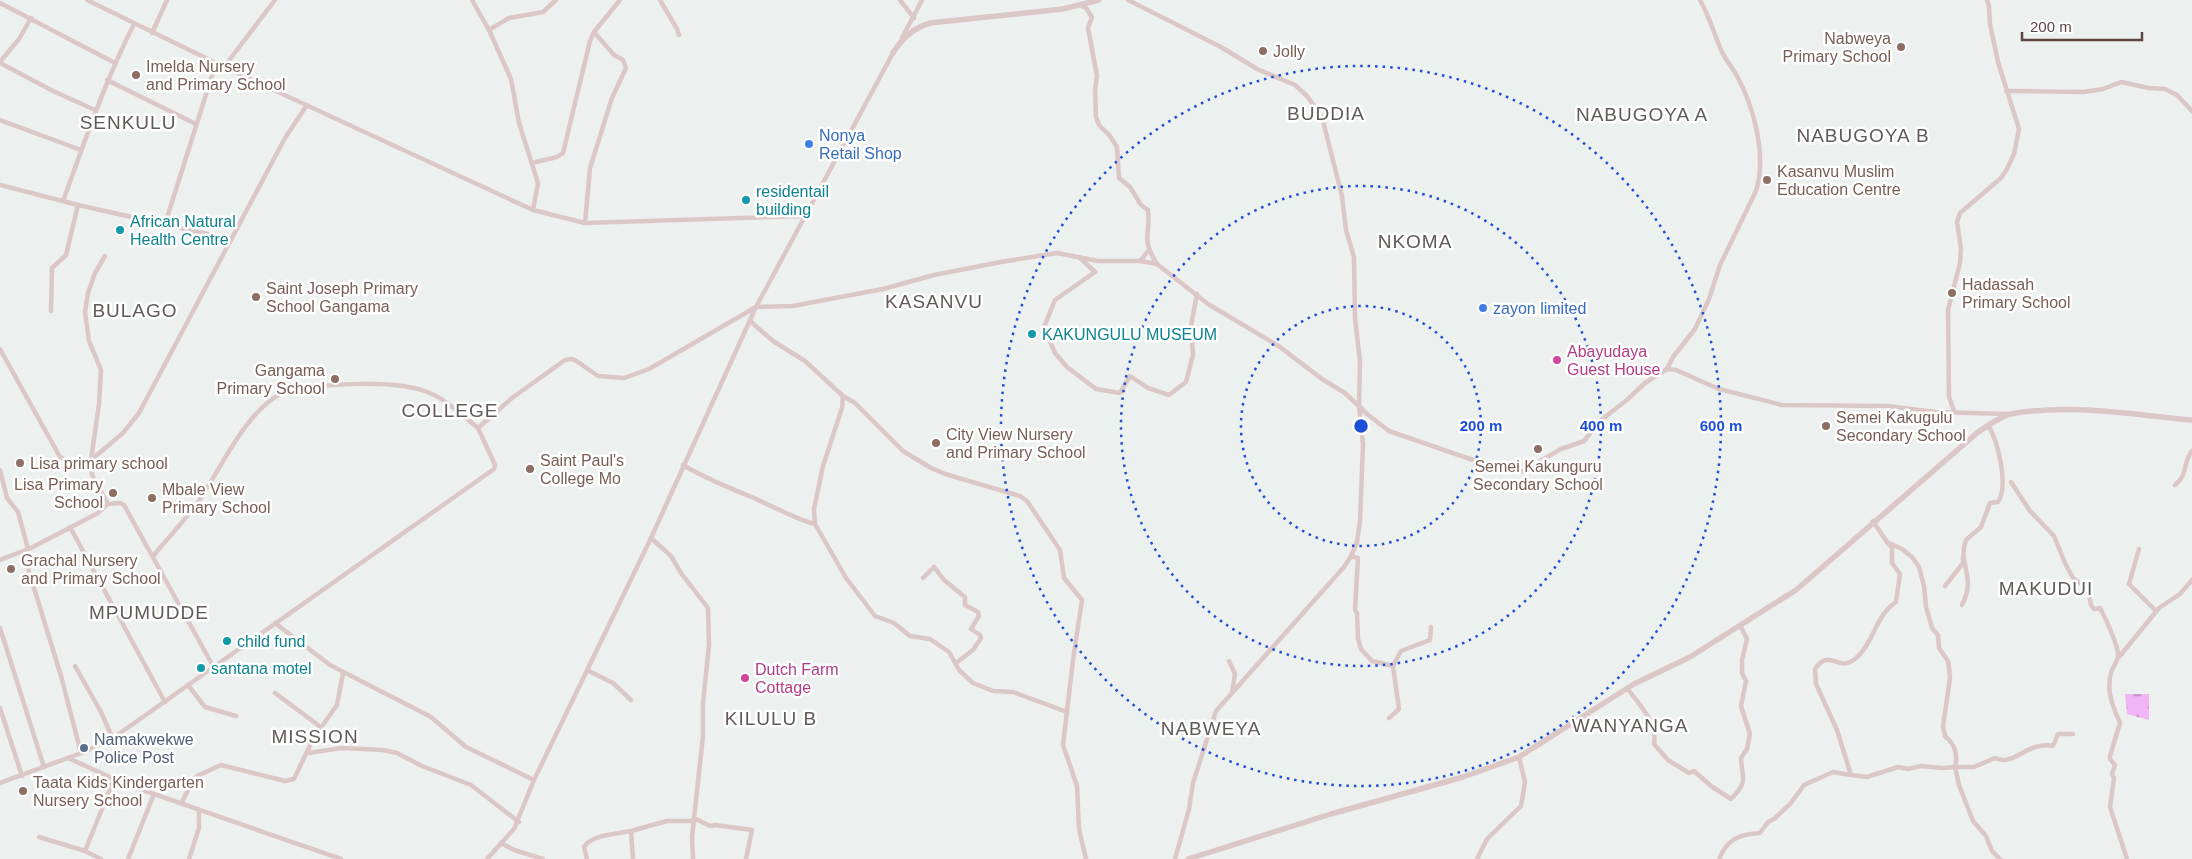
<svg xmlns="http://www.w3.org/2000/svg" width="2192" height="859" viewBox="0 0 2192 859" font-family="Arial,sans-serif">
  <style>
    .forest { fill: url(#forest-firs) }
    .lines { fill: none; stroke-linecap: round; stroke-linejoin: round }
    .minor { stroke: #dcc7c7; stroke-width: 4.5 }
    .tertiary { stroke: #dcc7c7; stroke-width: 5.5 }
    .ring { fill: none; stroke: #1d4ed8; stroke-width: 2.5; stroke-dasharray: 2.5 5 }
    .education-dot { fill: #8d6e63; stroke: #fff; stroke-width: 2 }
    .shop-dot { fill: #3f7fe0; stroke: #fff; stroke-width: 2 }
    .culture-dot { fill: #0f9aa8; stroke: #fff; stroke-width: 2 }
    .hotel-dot { fill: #d1479c; stroke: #fff; stroke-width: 2 }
    .service-dot { fill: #5c6f8a; stroke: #fff; stroke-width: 2 }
    .labels { text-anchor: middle; stroke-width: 5; stroke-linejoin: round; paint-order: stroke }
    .education-label { font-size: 16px; fill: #785e54; stroke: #fff; text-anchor: start }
    .shop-label { font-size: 16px; fill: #366cbe; stroke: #fff; text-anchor: start }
    .culture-label { font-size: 16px; fill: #0d838f; stroke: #fff; text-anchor: start }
    .hotel-label { font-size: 16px; fill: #b23c85; stroke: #fff; text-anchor: start }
    .service-label { font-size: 16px; fill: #4e5e75; stroke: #fff; text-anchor: start }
    .quarter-label { font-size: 19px; letter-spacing: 1px; fill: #625a58; stroke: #fff }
    .centre { fill: #1d4ed8; stroke: #fff; stroke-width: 2.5 }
    .ring-label { font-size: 15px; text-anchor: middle; font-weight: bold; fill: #1d4ed8; stroke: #fff; stroke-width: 5; stroke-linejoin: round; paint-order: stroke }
  </style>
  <defs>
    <pattern id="forest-firs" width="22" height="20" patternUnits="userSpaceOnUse" patternTransform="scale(1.25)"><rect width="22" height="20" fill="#f1b4f4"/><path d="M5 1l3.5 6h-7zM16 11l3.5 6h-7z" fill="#c694c7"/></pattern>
  </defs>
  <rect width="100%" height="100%" fill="#ecf0ee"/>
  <polygon class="forest" points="2125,694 2149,694 2149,720 2127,714"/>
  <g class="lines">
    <g class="minor">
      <polyline points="87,0 224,67 533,210 585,223 804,216"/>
      <polyline points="472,0 489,30 511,79 519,123 538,183 533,210"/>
      <polyline points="660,0 677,29 679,35"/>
      <polyline points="900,0 914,18"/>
      <polyline points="1128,0 1221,47 1257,69 1295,85 1307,96 1322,117 1342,196 1346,230 1354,257 1355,318 1360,361 1359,406 1363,444 1360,521 1357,542 1351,556 1344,567 1216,711 1193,783 1189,809 1175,859"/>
      <polyline points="0,3 115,63"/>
      <path d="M1079 5 1086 8 1092 17 1088 28 1097 76 1095 90 1096 117 1099 125 1110 136 1117 147 1119 178 1130 187 1141 205 1148 210C1151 236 1140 237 1157 264"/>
      <polyline points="489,30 509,18 543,12 556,0"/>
      <polyline points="152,33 167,0"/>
      <polyline points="902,38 922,0"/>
      <polyline points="0,62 19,39 31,18"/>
      <polyline points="0,63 53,91 95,110"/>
      <polyline points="224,67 275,0"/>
      <polyline points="107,80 196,124"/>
      <polyline points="2006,91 2084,92 2103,89 2121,82 2149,88 2165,89 2177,95 2192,111"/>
      <polyline points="0,120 81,150"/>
      <polyline points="532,163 557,157 563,153 590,41 594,32 620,0"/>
      <polyline points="0,185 78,205 230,239"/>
      <path d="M63 201C85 141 105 81 134 24"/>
      <polyline points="585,223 590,168 612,98 626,68 623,60 614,55 594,32"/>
      <polyline points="165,224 216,63"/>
      <polyline points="105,256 95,273 88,293 85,312 89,341 101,370 99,404 91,460 92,475 108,504"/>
      <polyline points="1079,257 1095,272 1055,300 1044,327 1055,353 1067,367 1096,389 1120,393 1130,376 1148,388 1169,395 1186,382 1193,355 1191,326 1197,294"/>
      <polyline points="1140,261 1149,250"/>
      <polyline points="51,311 52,268 66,255 78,205"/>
      <polyline points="750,321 773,341 805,361 843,396 855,403 903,451 931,468 945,474 1020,496 1027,501 1060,550 1064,578 1082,600 1073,660 1063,745 1077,786 1079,829 1086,859"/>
      <polyline points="0,349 60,457 73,463 91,460 123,433 139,413 285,138 307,105"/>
      <path d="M1667 369 1673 357 1695 329 1709 299 1720 265 1756 191C1767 156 1754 107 1737 76 1732 67 1725 59 1721 50 1714 33 1709 16 1700 0"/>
      <polyline points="843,396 842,408 823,466 814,509 815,524 846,578 875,616 894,623 910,636 930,639 949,652 959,670 973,683 993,691 1013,692 1067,712"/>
      <polyline points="1954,411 1949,397 1948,310 1960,263 1961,249 1957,222 1960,213 2001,178 2007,169 2014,154 2019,129 1998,62 1990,24 1989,6 1987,0"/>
      <path d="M683 465C706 479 730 488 754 498 774 507 793 518 815 524"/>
      <polyline points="0,470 7,498 18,512 28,549"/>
      <path d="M2011 482 2030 511 2054 536 2065 563 2073 578 2088 589 2091 605 2094 609 2100 608C2105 617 2119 647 2118 656 2118 661 2112 668 2111 673 2106 691 2113 707 2120 723L2110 756V759L2115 765 2112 774 2114 778 2110 807 2127 859"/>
      <path d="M2175 485C2189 474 2182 463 2192 451"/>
      <path d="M1873 521 1887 542 1902 549 1912 557 1919 567 1924 586 1926 607 1932 628 1938 635 1939 648 1948 661 1949 668 1950 678 1943 726 1945 736C1955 744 1958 755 1955 767H1974L1995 758C2015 767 2026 741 2053 746L2058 734H2073"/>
      <polyline points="70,527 165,702"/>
      <polyline points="651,538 671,556 681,573 708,608 709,645 703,703 703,736 692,837 693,859"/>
      <path d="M1887 542 1892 548V563L1900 574 1896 602C1875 616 1874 643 1855 659 1837 673 1830 647 1815 669L1816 684 1837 730 1851 775 1867 777 1898 767 1908 769 1921 766 1942 768 1955 767 1959 785 1973 821 1986 836 1992 851 2000 859"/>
      <polyline points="2139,549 2129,584 2156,611"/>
      <polyline points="23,552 61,676 81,753"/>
      <path d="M154 555C168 538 183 522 196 505 221 470 245 409 286 391 322 384 398 378 432 394 448 401 464 417 478 428"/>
      <polyline points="1351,556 1358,558 1355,610 1357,613 1358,639 1361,649 1372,661 1393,666 1401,651 1430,640 1431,627"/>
      <polyline points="0,560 31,548 98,513 108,504 120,503 124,505 213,666"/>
      <polyline points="923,578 934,567 944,580 965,597 965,605 978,612 979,616 971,629 980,635 981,638 973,650 956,663"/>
      <polyline points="1945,586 1963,563 1963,557"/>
      <path d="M1962 605C1977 576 1957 564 1966 540L1981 527 1990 503 1998 502C2009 486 1998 441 1988 425"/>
      <polyline points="275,623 330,665 431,717 466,747 534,780"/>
      <polyline points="0,628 44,767"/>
      <polyline points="2119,657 2159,608 2180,594 2192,580"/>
      <polyline points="1229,661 1235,674 1232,692"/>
      <polyline points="75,666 101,712 112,737"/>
      <polyline points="587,670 613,683 631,700"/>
      <polyline points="188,685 205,707 236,716"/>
      <path d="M1627 688C1639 704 1658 723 1654 744L1668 760 1689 773 1694 771 1711 786 1731 799C1749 781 1742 779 1741 758L1747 749 1750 734 1741 706 1746 681 1742 673V660L1747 639 1740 625"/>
      <polyline points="275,693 322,728"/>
      <polyline points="0,708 22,776"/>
      <polyline points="1389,718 1399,709 1393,666"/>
      <polyline points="308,753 342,748 383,750 397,753 422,766 471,785 519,822"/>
      <polyline points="68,758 125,784 341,859"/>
      <polyline points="0,783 84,752 116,736 494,469 495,465 478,428 512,398 565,360 571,359 575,360 598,376 624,378 649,369 756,307 793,306 883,289 934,275 1001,262 1057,253 1098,261 1140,261 1157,264 1208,304 1280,347 1322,379 1345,393 1367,414 1389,431 1470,459 1513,472 1523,471 1561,449 1584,441 1600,421 1628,399 1645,383 1667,369 1676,370 1719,389 1782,405 1888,406 1935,412 2008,414"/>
      <polyline points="182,802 192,782 197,776 221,765 285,781 294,779 313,739 337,705 343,673"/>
      <polyline points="694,818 710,826 715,825 752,830 746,859"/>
      <polyline points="39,837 85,851 114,779"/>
      <polyline points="501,843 514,850 543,859"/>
      <polyline points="85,851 101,859"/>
      <polyline points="128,859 154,794"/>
      <polyline points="189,859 199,828 199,810"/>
      <polyline points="487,859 514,829 534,780 651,538 756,307 893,53"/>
      <path d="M587 859 584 847C591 835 617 834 631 831"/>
      <polyline points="633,859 631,831 667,821 694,821"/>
      <polyline points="1477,859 1487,839 1521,806 1525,782 1519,757"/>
      <path d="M1719 859C1727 839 1740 834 1760 833L1768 822 1774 819 1791 803 1804 785 1833 772 1851 775"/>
    </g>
    <g class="tertiary">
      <path d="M893 53C902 38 913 28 930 23L1063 9 1099 0"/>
      <path d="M1188 859 1331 814 1463 777 1519 757 1634 684 1690 657 1796 590 1977 433C1987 426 1999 417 2011 414 2070 403 2133 415 2192 420"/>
    </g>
  </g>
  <g class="ring">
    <circle cx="1361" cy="426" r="120"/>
    <circle cx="1361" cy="426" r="240"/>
    <circle cx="1361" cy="426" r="360"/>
  </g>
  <g class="education-dot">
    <circle cx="1901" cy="47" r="5"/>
    <circle cx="1263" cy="51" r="5"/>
    <circle cx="136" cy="75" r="5"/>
    <circle cx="1767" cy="180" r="5"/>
    <circle cx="1952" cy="293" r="5"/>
    <circle cx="256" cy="297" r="5"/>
    <circle cx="335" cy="379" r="5"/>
    <circle cx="1826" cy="426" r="5"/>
    <circle cx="936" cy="443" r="5"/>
    <circle cx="1538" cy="449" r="5"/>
    <circle cx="20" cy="463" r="5"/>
    <circle cx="530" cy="469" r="5"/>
    <circle cx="113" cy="493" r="5"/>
    <circle cx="152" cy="498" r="5"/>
    <circle cx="11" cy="569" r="5"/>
    <circle cx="23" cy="791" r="5"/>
  </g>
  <g class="shop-dot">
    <circle cx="809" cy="144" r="5"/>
    <circle cx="1483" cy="308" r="5"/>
  </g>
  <g class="culture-dot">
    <circle cx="746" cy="200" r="5"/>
    <circle cx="120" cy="230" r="5"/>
    <circle cx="1032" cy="334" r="5"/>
    <circle cx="227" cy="641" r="5"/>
    <circle cx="201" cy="668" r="5"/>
  </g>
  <g class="hotel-dot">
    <circle cx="1557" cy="360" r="5"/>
    <circle cx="745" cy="678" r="5"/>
  </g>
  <circle class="service-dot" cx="84" cy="748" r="5"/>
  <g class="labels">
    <g class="education-label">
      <text x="1891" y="44" text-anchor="end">Nabweya<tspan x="1891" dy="18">Primary School</tspan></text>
      <text x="1273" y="57">Jolly</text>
      <text x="146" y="72">Imelda Nursery<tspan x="146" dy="18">and Primary School</tspan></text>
      <text x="1777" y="177">Kasanvu Muslim<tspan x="1777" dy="18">Education Centre</tspan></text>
      <text x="1962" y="290">Hadassah<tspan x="1962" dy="18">Primary School</tspan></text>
      <text x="266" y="294">Saint Joseph Primary<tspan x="266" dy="18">School Gangama</tspan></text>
      <text x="325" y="376" text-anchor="end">Gangama<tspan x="325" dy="18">Primary School</tspan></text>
      <text x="1836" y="423">Semei Kakugulu<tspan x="1836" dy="18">Secondary School</tspan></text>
      <text x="946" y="440">City View Nursery<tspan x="946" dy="18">and Primary School</tspan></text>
      <text x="540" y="466">Saint Paul's<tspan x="540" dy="18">College Mo</tspan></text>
      <text x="30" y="469">Lisa primary school</text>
      <text x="1538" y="472" text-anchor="middle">Semei Kakunguru<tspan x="1538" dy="18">Secondary School</tspan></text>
      <text x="103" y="490" text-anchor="end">Lisa Primary<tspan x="103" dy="18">School</tspan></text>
      <text x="162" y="495">Mbale View<tspan x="162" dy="18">Primary School</tspan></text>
      <text x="21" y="566">Grachal Nursery<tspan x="21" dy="18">and Primary School</tspan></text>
      <text x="33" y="788">Taata Kids Kindergarten<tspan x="33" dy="18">Nursery School</tspan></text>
    </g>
    <g class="shop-label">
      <text x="819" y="141">Nonya<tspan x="819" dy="18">Retail Shop</tspan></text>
      <text x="1493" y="314">zayon limited</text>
    </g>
    <g class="culture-label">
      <text x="756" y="197">residentail<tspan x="756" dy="18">building</tspan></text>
      <text x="130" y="227">African Natural<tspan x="130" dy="18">Health Centre</tspan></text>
      <text x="1042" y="340">KAKUNGULU MUSEUM</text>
      <text x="237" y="647">child fund</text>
      <text x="211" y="674">santana motel</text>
    </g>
    <g class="hotel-label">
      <text x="1567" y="357">Abayudaya<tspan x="1567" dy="18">Guest House</tspan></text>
      <text x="755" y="675">Dutch Farm<tspan x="755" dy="18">Cottage</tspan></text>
    </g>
    <g class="service-label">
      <text x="94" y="745">Namakwekwe<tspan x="94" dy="18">Police Post</tspan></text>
    </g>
    <g class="quarter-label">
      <text x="1326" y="120">BUDDIA</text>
      <text x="1642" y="121">NABUGOYA A</text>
      <text x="128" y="129">SENKULU</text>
      <text x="1863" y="142">NABUGOYA B</text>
      <text x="1415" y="248">NKOMA</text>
      <text x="934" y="308">KASANVU</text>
      <text x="135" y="317">BULAGO</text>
      <text x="450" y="417">COLLEGE</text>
      <text x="2046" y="595">MAKUDUI</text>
      <text x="149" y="619">MPUMUDDE</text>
      <text x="771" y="725">KILULU B</text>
      <text x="1630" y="732">WANYANGA</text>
      <text x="1211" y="735">NABWEYA</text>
      <text x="315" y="743">MISSION</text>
    </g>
  </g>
  <circle cx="1361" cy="426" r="8" class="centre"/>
  <g class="ring-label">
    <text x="1481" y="431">200 m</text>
    <text x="1601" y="431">400 m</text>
    <text x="1721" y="431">600 m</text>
  </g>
  <path d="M2022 32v8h120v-8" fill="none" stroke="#5c4443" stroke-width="2.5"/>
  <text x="2030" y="32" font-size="15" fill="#5c4443" stroke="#ffffff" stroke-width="4" paint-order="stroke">200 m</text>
</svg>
